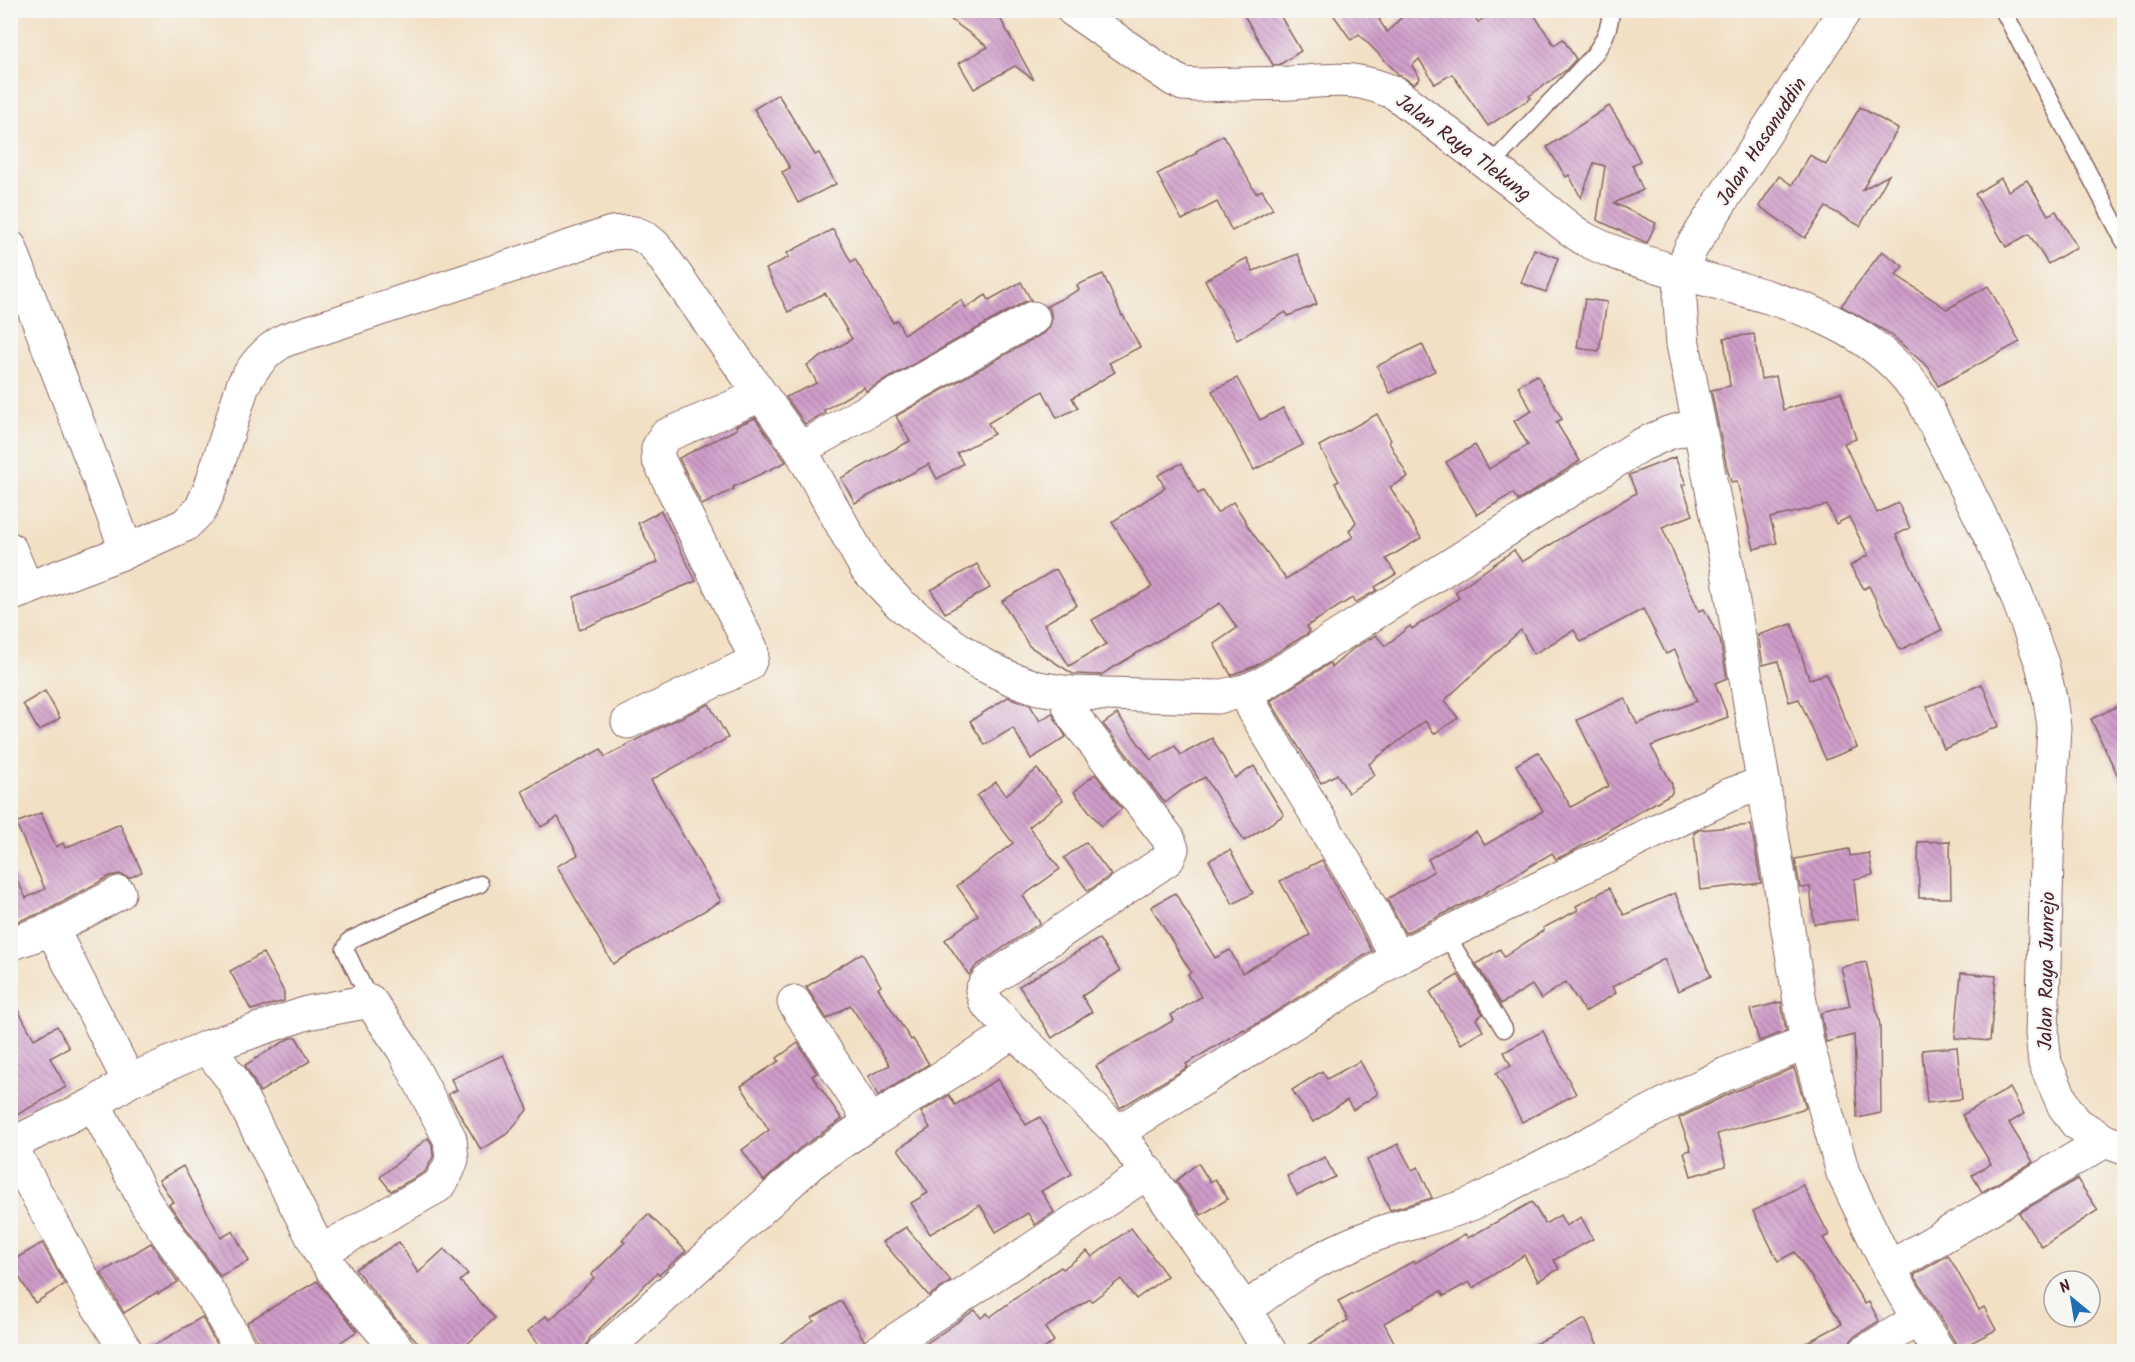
<svg xmlns="http://www.w3.org/2000/svg" width="2135" height="1362" viewBox="0 0 2135 1362" font-family="Kalam,sans-serif">
  <style>
    .building { fill: url(#building-back-hatch) }
    .lines { fill: none; stroke-linecap: round; stroke-linejoin: round }
    .lane-casing { stroke: #856361; stroke-width: 19 }
    .street-casing { stroke: #856361; stroke-width: 35 }
    .secondary-casing { stroke: #856361; stroke-width: 35 }
    .lane { stroke: #fff; stroke-width: 16 }
    .street { stroke: #fff; stroke-width: 33 }
    .secondary { stroke: #fff; stroke-width: 33 }
    .labels { text-anchor: middle; stroke-width: 4.5; stroke-linejoin: round; paint-order: stroke }
    .street-label { font-size: 20px; fill: #4a1f2b; stroke: #f6f6f2 }
  </style>
  <defs>
    <pattern id="building-back-hatch" width="6" height="6" patternUnits="userSpaceOnUse" patternTransform="scale(1.5)"><rect width="6" height="6" fill="#cf9cc9"/><path d="M-1 5l2 2M0 0l6 6M5-1l2 2" fill="none" stroke="#aa7fa3"/></pattern>
  </defs>
  <rect width="100%" height="100%" fill="#f6f6f2"/>
  <filter id="ink" filterUnits="userSpaceOnUse"><feTurbulence type="fractalNoise" baseFrequency=".0167" numOctaves="2"/><feDisplacementMap in="SourceGraphic" scale="12" xChannelSelector="R" yChannelSelector="G"/><feConvolveMatrix kernelMatrix="1 2 1 2 8 2 1 2 1" color-interpolation-filters="sRGB"/></filter>
  <filter id="wash" filterUnits="userSpaceOnUse"><feTurbulence type="fractalNoise" baseFrequency=".008" numOctaves="4" result="noise"/><feDisplacementMap in="SourceGraphic" scale="24" xChannelSelector="R" yChannelSelector="G"/><feGaussianBlur stdDeviation="1.35" result="paint"/><feColorMatrix in="noise" values="0 0 0 0 0 0 0 0 0 0 0 0 0 0 0 0 0 1.4 0 .05"/><feComposite in="paint" operator="in"/></filter>
  <g filter="url(#wash)">
    <rect width="100%" height="100%" fill="#f2e0c5"/>
    <g id="blocks">
      <g class="building">
        <polygon points="938,10 988,10 1001,20 1034,80 1015,66 974,89 959,63 988,47"/>
        <polygon points="1241,10 1277,10 1301,51 1279,65 1273,65"/>
        <polygon points="1330,10 1392,10 1379,20 1387,32 1409,10 1470,10 1478,22 1495,10 1531,10 1554,45 1563,39 1576,59 1566,70 1529,96 1531,98 1488,126 1452,74 1435,84 1419,59 1412,66 1420,78 1414,84 1399,75 1359,34 1351,40"/>
        <polygon points="778,94 815,155 819,153 836,184 798,203 782,172 790,168 754,109"/>
        <polygon points="1609,106 1621,124 1640,161 1632,165 1643,190 1614,203 1656,223 1647,243 1597,220 1605,166 1594,163 1581,198 1569,175 1566,177 1547,147"/>
        <polygon points="1860,107 1898,129 1862,190 1889,175 1860,226 1826,207 1805,238 1759,206 1779,176 1792,185 1810,155 1826,165"/>
        <polygon points="1223,135 1256,193 1262,190 1273,209 1232,231 1217,202 1182,220 1157,174 1197,153 1196,151"/>
        <polygon points="2001,178 2008,191 2027,180 2048,215 2056,211 2077,247 2048,264 2029,234 2006,247 1975,194"/>
        <polygon points="833,229 851,262 855,259 893,323 897,320 904,334 961,300 966,308 986,295 989,300 1021,282 1031,300 1024,302 866,391 864,387 824,410 825,413 805,424 786,397 817,383 807,365 852,339 825,293 788,312 766,269 789,257 787,253"/>
        <polygon points="1534,249 1558,258 1546,292 1521,283"/>
        <polygon points="1882,251 1903,266 1896,275 1947,309 1988,286 2020,342 1938,386 1929,368 1889,333 1841,306"/>
        <polygon points="1298,254 1317,304 1288,316 1286,312 1237,340 1205,280 1247,258 1253,271"/>
        <polygon points="1103,274 1122,316 1123,315 1140,347 1109,363 1115,372 1072,398 1078,408 1057,418 1043,391 988,423 994,434 957,453 963,464 937,479 929,464 855,503 841,478 910,441 896,416 1042,334 1049,328 1052,319 1050,309 1047,306 1079,290 1077,285"/>
        <polygon points="1585,299 1607,302 1599,351 1577,348"/>
        <polygon points="1754,334 1761,379 1776,376 1783,410 1841,392 1856,439 1844,443 1877,513 1898,503 1910,528 1896,535 1942,630 1900,650 1869,586 1864,589 1850,566 1868,555 1849,517 1836,524 1827,505 1770,518 1777,543 1754,549 1737,481 1731,482 1727,468 1711,390 1730,386 1724,338"/>
        <polygon points="1422,344 1435,371 1390,393 1377,366"/>
        <polygon points="1537,375 1562,419 1556,422 1580,461 1518,501 1513,493 1477,515 1446,462 1475,445 1489,469 1528,445 1514,421 1532,411 1518,386"/>
        <polygon points="1237,378 1260,420 1283,408 1303,445 1254,470 1212,391"/>
        <polygon points="1377,414 1391,440 1389,442 1408,477 1390,487 1421,538 1386,559 1396,574 1375,587 1377,590 1355,603 1352,598 1307,626 1310,632 1255,666 1231,675 1214,644 1237,628 1220,603 1101,675 1073,674 1029,646 1002,601 1056,569 1077,605 1044,624 1069,666 1106,644 1092,620 1152,587 1112,522 1165,488 1158,475 1182,463 1198,494 1203,491 1217,513 1233,502 1247,523 1246,524 1286,579 1353,537 1349,531 1356,522 1335,483 1339,481 1319,446"/>
        <polygon points="755,418 786,462 733,487 734,489 702,505 679,458 737,429 736,426"/>
        <polygon points="1675,457 1686,484 1682,485 1693,515 1662,527 1699,611 1704,609 1720,639 1727,678 1715,683 1728,717 1651,746 1672,784 1672,793 1573,851 1556,859 1552,853 1480,896 1405,933 1387,899 1434,871 1428,859 1476,832 1485,845 1543,811 1516,765 1538,752 1571,807 1609,786 1577,720 1625,698 1637,724 1697,701 1675,650 1666,654 1643,609 1581,642 1574,630 1534,654 1521,630 1445,700 1458,718 1434,734 1425,721 1369,764 1375,775 1348,793 1337,774 1321,783 1270,701 1330,663 1332,667 1354,648 1376,635 1385,646 1410,626 1412,629 1459,598 1455,592 1514,550 1522,562 1636,493 1629,475"/>
        <polygon points="661,511 696,581 579,630 574,597 658,562 638,523"/>
        <polygon points="977,564 990,588 945,613 931,590"/>
        <polygon points="1792,624 1809,679 1826,674 1857,747 1826,760 1799,699 1789,702 1778,661 1763,665 1758,635"/>
        <polygon points="1982,684 1999,726 1944,749 1927,707"/>
        <polygon points="45,691 60,718 39,731 23,704"/>
        <polygon points="1008,697 1030,705 1040,721 1052,713 1066,737 1031,759 1013,728 985,745 970,721"/>
        <polygon points="2124,703 2124,789 2091,719"/>
        <polygon points="709,704 728,738 651,780 721,901 613,964 557,866 578,855 558,817 541,827 522,791 601,749 605,757 649,733"/>
        <polygon points="1117,714 1151,760 1175,746 1181,755 1212,738 1235,778 1254,766 1284,815 1244,841 1205,777 1182,790 1165,803 1103,724"/>
        <polygon points="1037,769 1063,800 1029,827 1060,869 1023,896 1040,923 976,966 969,975 945,940 978,915 957,886 1013,843 977,796 996,782 1006,795"/>
        <polygon points="1095,774 1122,809 1101,826 1074,792"/>
        <polygon points="41,813 56,847 63,843 65,848 120,824 142,872 129,878 120,874 110,876 44,912 10,924 10,866 26,898 45,889 16,823"/>
        <polygon points="1751,825 1761,883 1700,890 1694,833 1699,830"/>
        <polygon points="1950,841 1951,898 1919,898 1918,842"/>
        <polygon points="1086,842 1111,875 1088,891 1064,858"/>
        <polygon points="1849,849 1850,856 1869,853 1873,875 1854,879 1858,919 1814,924 1810,887 1800,888 1795,859"/>
        <polygon points="1230,850 1253,893 1233,904 1209,860"/>
        <polygon points="1322,860 1372,951 1253,1026 1245,1030 1244,1029 1186,1064 1188,1067 1120,1108 1096,1066 1174,1020 1171,1015 1201,997 1188,974 1191,972 1151,907 1175,893 1215,958 1230,950 1242,973 1310,935 1280,881"/>
        <polygon points="1609,888 1624,915 1675,893 1711,976 1678,991 1664,959 1612,987 1616,993 1585,1012 1566,982 1541,999 1532,985 1501,1004 1476,964 1500,949 1504,957 1544,930 1543,928 1578,910 1576,906"/>
        <polygon points="1099,939 1120,971 1082,996 1092,1012 1052,1038 1019,986"/>
        <polygon points="263,953 284,992 284,1001 251,1010 230,971"/>
        <polygon points="862,953 881,986 878,988 911,1040 913,1039 929,1064 878,1096 868,1076 890,1065 850,1005 827,1019 806,987"/>
        <polygon points="1866,962 1880,1025 1881,1113 1857,1118 1854,1035 1826,1042 1821,1013 1850,1006 1841,967"/>
        <polygon points="1961,973 1996,976 1990,1041 1955,1038"/>
        <polygon points="1458,975 1483,1014 1476,1019 1483,1031 1461,1044 1430,992"/>
        <polygon points="10,995 34,1039 57,1026 69,1048 50,1058 66,1087 10,1119"/>
        <polygon points="1781,1002 1786,1031 1759,1041 1750,1010"/>
        <polygon points="1543,1031 1576,1094 1522,1122 1496,1073 1511,1066 1504,1052"/>
        <polygon points="296,1037 310,1061 260,1092 245,1065 288,1039"/>
        <polygon points="798,1043 817,1073 812,1076 842,1119 800,1148 764,1181 742,1150 769,1130 741,1086 779,1061 777,1058"/>
        <polygon points="1957,1047 1962,1099 1927,1103 1922,1050"/>
        <polygon points="503,1055 528,1109 507,1134 481,1150 448,1094 457,1090 451,1079"/>
        <polygon points="1360,1061 1378,1094 1353,1110 1347,1100 1313,1122 1292,1090 1322,1071 1327,1079"/>
        <polygon points="1794,1068 1806,1108 1717,1134 1726,1166 1691,1176 1684,1152 1691,1150 1679,1118 1733,1092"/>
        <polygon points="998,1079 1026,1125 1040,1117 1072,1174 1041,1191 1054,1212 1035,1225 1028,1213 996,1232 980,1205 930,1234 911,1203 928,1193 898,1149 930,1128 921,1112 949,1095 955,1105"/>
        <polygon points="2010,1088 2024,1114 2009,1123 2033,1162 1982,1192 1972,1175 1991,1164 1962,1115"/>
        <polygon points="428,1138 432,1144 433,1157 425,1172 391,1191 380,1177"/>
        <polygon points="1398,1144 1412,1170 1418,1167 1432,1198 1390,1210 1367,1160"/>
        <polygon points="1325,1157 1335,1177 1297,1195 1287,1176"/>
        <polygon points="1198,1163 1210,1182 1215,1179 1228,1199 1201,1215 1176,1181"/>
        <polygon points="183,1166 221,1238 233,1231 249,1261 220,1276 169,1204 173,1202 159,1180"/>
        <polygon points="2077,1179 2098,1210 2042,1247 2019,1213"/>
        <polygon points="1803,1185 1829,1235 1823,1238 1865,1304 1869,1302 1879,1321 1855,1336 1849,1343 1846,1352 1789,1352 1842,1324 1795,1252 1778,1261 1753,1211"/>
        <polygon points="1532,1202 1545,1224 1560,1215 1566,1226 1581,1217 1593,1239 1554,1260 1559,1269 1538,1281 1524,1255 1473,1288 1469,1282 1444,1296 1441,1291 1384,1323 1394,1342 1376,1352 1296,1352 1348,1320 1338,1301 1414,1261 1415,1263 1465,1234 1468,1238"/>
        <polygon points="648,1214 686,1251 659,1275 657,1273 590,1338 583,1352 545,1352 528,1331 546,1316 550,1320 594,1278 591,1275 625,1242 622,1240"/>
        <polygon points="906,1227 951,1281 929,1296 883,1242"/>
        <polygon points="1131,1228 1167,1276 1136,1299 1121,1279 1092,1301 1090,1299 1045,1328 1054,1341 1040,1352 914,1352 975,1310 981,1318 987,1313 990,1317 1032,1286 1061,1267 1063,1269 1087,1251 1092,1257"/>
        <polygon points="399,1242 418,1273 444,1249 468,1274 460,1281 495,1318 459,1352 427,1352 396,1319 355,1269"/>
        <polygon points="42,1243 65,1284 35,1303 10,1262"/>
        <polygon points="151,1243 178,1282 158,1294 157,1292 124,1313 101,1273"/>
        <polygon points="1948,1255 1979,1310 1984,1307 1996,1330 1957,1350 1955,1342 1914,1275"/>
        <polygon points="317,1281 357,1331 326,1352 260,1352 258,1343 247,1322"/>
        <polygon points="841,1301 864,1340 860,1352 768,1352 814,1321 812,1318"/>
        <polygon points="202,1317 220,1352 146,1352 146,1350"/>
        <polygon points="1585,1319 1601,1352 1519,1352"/>
      </g>
    </g>
  </g>
  <g filter="url(#ink)">
    <use href="#blocks" fill-opacity="0" stroke="#856361" stroke-width="1.5"/>
    <g class="lines">
      <g class="lane-casing">
        <g id="lane">
          <polyline points="2003,10 2124,241"/>
          <path d="M1490 166 1593 56C1604 41 1610 28 1611 10"/>
          <polyline points="1445,933 1504,1029"/>
          <polyline points="370,1001 345,949 350,940 443,898 480,884"/>
        </g>
      </g>
      <g class="street-casing">
        <g id="street">
          <polyline points="10,247 127,551"/>
          <polyline points="1681,273 1680,302 1683,344 1726,560 1807,1043 1843,1173 1889,1268 1918,1319 1939,1352"/>
          <polyline points="800,449 1033,318"/>
          <polyline points="10,549 27,589"/>
          <path d="M10 595 127 551 185 525 201 509 211 486 243 385C254 365 265 351 285 340L612 233C633 231 640 232 655 246L800 449 866 568 900 604 953 645 981 664 1010 678 1038 688 1070 693 1217 697 1245 691 1264 683 1641 445 1668 433 1698 425"/>
          <polyline points="1245,691 1255,712 1357,882 1397,958"/>
          <polyline points="1070,693 1069,706 1074,717 1168,838 1172,849 1168,859 987,982 982,990 985,1001 1014,1032 1118,1132 1245,1310 1270,1352"/>
          <path d="M628 722 748 665C751 659 753 655 751 648L658 458V448L665 436 761 395"/>
          <polyline points="52,929 129,1081"/>
          <polyline points="10,944 52,929 119,893"/>
          <polyline points="794,1002 871,1122"/>
          <polyline points="207,1047 307,1013 370,1001 403,1049 450,1139 452,1159 448,1170 438,1186 320,1252"/>
          <polyline points="94,1104 147,1205 214,1300 241,1352"/>
          <polyline points="1118,1132 1397,958 1729,795 1763,783"/>
          <polyline points="10,1145 94,1104 129,1081 207,1047 232,1079 320,1252 346,1289 400,1352"/>
          <polyline points="10,1145 96,1303 127,1352"/>
          <polyline points="1889,1268 2105,1141"/>
          <path d="M1245 1310C1285 1278 1323 1254 1372 1236 1407 1223 1443 1216 1478 1201L1673 1100 1726 1074 1807 1043"/>
          <polyline points="603,1352 811,1163 871,1122 1014,1032"/>
          <polyline points="878,1352 1148,1172"/>
          <polyline points="1865,1352 1918,1319"/>
        </g>
      </g>
      <g class="secondary-casing">
        <g id="secondary">
          <path d="M1073 10 1173 79 1183 84 1197 85C1228 84 1260 84 1291 83 1336 80 1352 75 1395 93 1438 126 1480 158 1522 190 1542 206 1562 225 1583 238 1608 252 1637 260 1664 268 1756 295 1872 312 1924 402L1992 540 2017 596 2042 664 2050 698 2054 728 2048 828 2042 1034 2045 1063 2064 1106 2076 1123 2105 1141 2124 1148"/>
          <polyline points="1681,273 1691,248 1845,10"/>
        </g>
      </g>
      <use href="#lane" class="lane"/>
      <use href="#street" class="street"/>
      <use href="#secondary" class="secondary"/>
    </g>
  </g>
  <g class="labels">
    <g class="street-label">
      <text transform="translate(1761 141) rotate(-57)" y="7">Jalan Hasanuddin</text>
      <text transform="translate(1464 147) rotate(37)" y="7">Jalan Raya Tlekung</text>
      <text transform="translate(2046 971) rotate(-89)" y="7">Jalan Raya Junrejo</text>
    </g>
  </g>
  <rect width="2135" height="1362" fill="none" stroke="#f6f6f2" stroke-width="36"/>
  <g transform="translate(2072 1299) rotate(330)"><circle r="28" fill="#f6f6f2" stroke="#b1a0a2" stroke-width="1.5"/>
  <path d="M0-4.5L10 22L0 15L-10 22Z" fill="#1f6fb2"/>
  <text y="-9" font-size="16" font-weight="bold" text-anchor="middle" fill="#4a1f2b">N</text>
  </g>
</svg>
